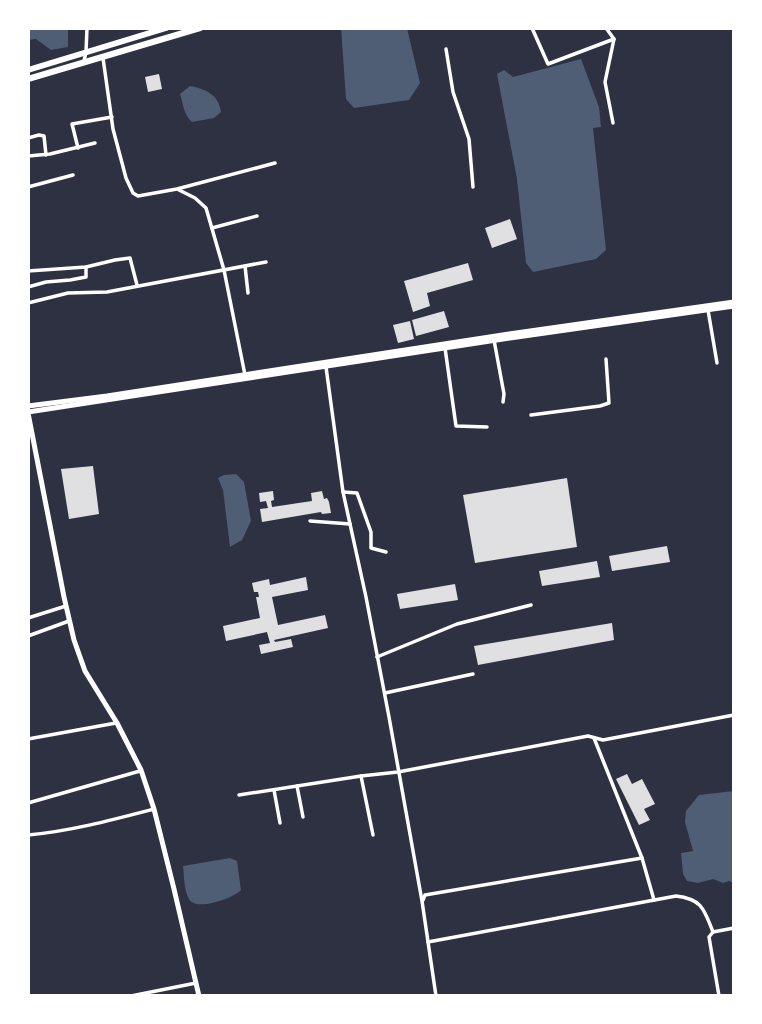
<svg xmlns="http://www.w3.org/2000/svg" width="762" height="1024" viewBox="0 0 762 1024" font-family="'Noto Sans',sans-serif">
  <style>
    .water { fill: #4f5d75 }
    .building { fill: #e0e0e3 }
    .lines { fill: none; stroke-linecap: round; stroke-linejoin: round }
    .minor { stroke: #fff; stroke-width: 3.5 }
    .secondary { stroke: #fff; stroke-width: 5 }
    .trunk { stroke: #fff; stroke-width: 6 }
  </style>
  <rect width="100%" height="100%" fill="#2d3142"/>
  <g class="water">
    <polygon points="28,28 68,28 68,47 51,50 36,39 28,40"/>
    <polygon points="341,28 407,28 420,83 409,100 354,108 346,99"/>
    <polygon points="581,59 599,107 601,127 593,128 606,250 596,259 533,272 526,263 517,179 497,74 504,70 513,77"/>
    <path d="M190 86C206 89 219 95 221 112L214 118 192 122C184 115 183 104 180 94Z"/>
    <polygon points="236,474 244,482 251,521 242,540 230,547 223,490 218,478 224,475"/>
    <polygon points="734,791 734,883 729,881 723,883 713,879 698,883 687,881 683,874 681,853 693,851 685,822 686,811 699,795"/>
    <path d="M230 858 237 861 241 890C234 898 196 912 189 899 184 890 184 876 183 866Z"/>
  </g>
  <g class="building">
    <polygon points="159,74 162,89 148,92 145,77"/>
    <polygon points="510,219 517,239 492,248 485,228"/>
    <polygon points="468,263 473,280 427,293 430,306 413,312 404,281"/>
    <polygon points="444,311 449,327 416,336 412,320"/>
    <polygon points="410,321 414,339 398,343 393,325"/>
    <polygon points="93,466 99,514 69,519 61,469"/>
    <polygon points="567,478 577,547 475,563 463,495"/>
    <polygon points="273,491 274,500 271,501 272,507 312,501 311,493 322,491 324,499 327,498 329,502 331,513 322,514 321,512 262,522 260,509 268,508 266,501 260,502 259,493"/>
    <polygon points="667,546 670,562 612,571 609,556"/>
    <polygon points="597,561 600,577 542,586 539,571"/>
    <polygon points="306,577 308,590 272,597 278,625 325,615 328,628 274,640 275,642 291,639 293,647 261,654 259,645 270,643 267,632 226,641 223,626 260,618 256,597 259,597 258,592 254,592 252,583 269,579 270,585"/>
    <polygon points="455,584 458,600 400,609 397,594"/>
    <polygon points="612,623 614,640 478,665 474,646"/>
    <polygon points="627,774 632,784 642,779 655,804 644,809 650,820 639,825 616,779"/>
  </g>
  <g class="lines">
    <g class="minor">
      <polyline points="532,28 548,64 614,39"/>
      <polyline points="606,28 614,39 605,82 613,123"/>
      <polyline points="446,49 453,92 469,139 473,187"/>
      <polyline points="103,58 113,129 126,178 133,193 138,196 177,189 275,163"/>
      <polyline points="84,61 86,52 87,28"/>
      <polyline points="28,138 39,135 44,136 46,155"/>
      <polyline points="78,148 72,124 112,117"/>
      <polyline points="28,156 50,154 95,143"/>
      <polyline points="28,187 73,175"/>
      <polyline points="179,190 195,198 206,208 224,270 245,375"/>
      <polyline points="212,228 257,216"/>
      <polyline points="245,266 248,293"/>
      <polyline points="28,271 86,267 115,260 130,258 137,285"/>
      <polyline points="28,287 46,282 70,280 86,277 86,267"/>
      <polyline points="28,303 68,293 107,292 266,262"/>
      <polyline points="708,310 717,363"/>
      <polyline points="494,340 504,394 503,402"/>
      <polyline points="445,348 456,426 487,427"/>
      <polyline points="326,367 343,492 366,597 389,717 422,901 436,996"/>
      <polyline points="531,415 600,406 609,403 606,359"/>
      <polyline points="343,492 357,493 371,532 371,548 386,552"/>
      <polyline points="310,521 350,524"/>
      <polyline points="28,618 66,606"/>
      <polyline points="28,636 69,621"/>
      <polyline points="377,657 457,624 531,605"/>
      <polyline points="385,693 473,674"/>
      <polyline points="594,738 642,858 654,900"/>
      <polyline points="28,739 116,723"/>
      <polyline points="361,776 373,835"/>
      <polyline points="297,786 303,817"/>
      <polyline points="274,790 280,823"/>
      <polyline points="239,795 361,776 398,772 588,736 603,740 734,715"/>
      <polyline points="28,803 140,771"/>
      <path d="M28 835C71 831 112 820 154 809"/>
      <polyline points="423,900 425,895 642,858"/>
      <path d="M428 942 676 896C702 899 704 909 713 932"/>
      <polyline points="131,996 196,983"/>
      <polyline points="719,996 709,937 713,932 734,928"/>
    </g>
    <g class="secondary">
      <polyline points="28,406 107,396 509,334 734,302"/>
      <polyline points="28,412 510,338 734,306"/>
      <polyline points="28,413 64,597 74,640 85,671 117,723 141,770 154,809 174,889 199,996"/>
    </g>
    <g class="trunk">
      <polyline points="28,70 166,28"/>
      <polyline points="28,79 200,28"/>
    </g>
  </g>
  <rect width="762" height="1024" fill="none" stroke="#ffffff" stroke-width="60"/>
</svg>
